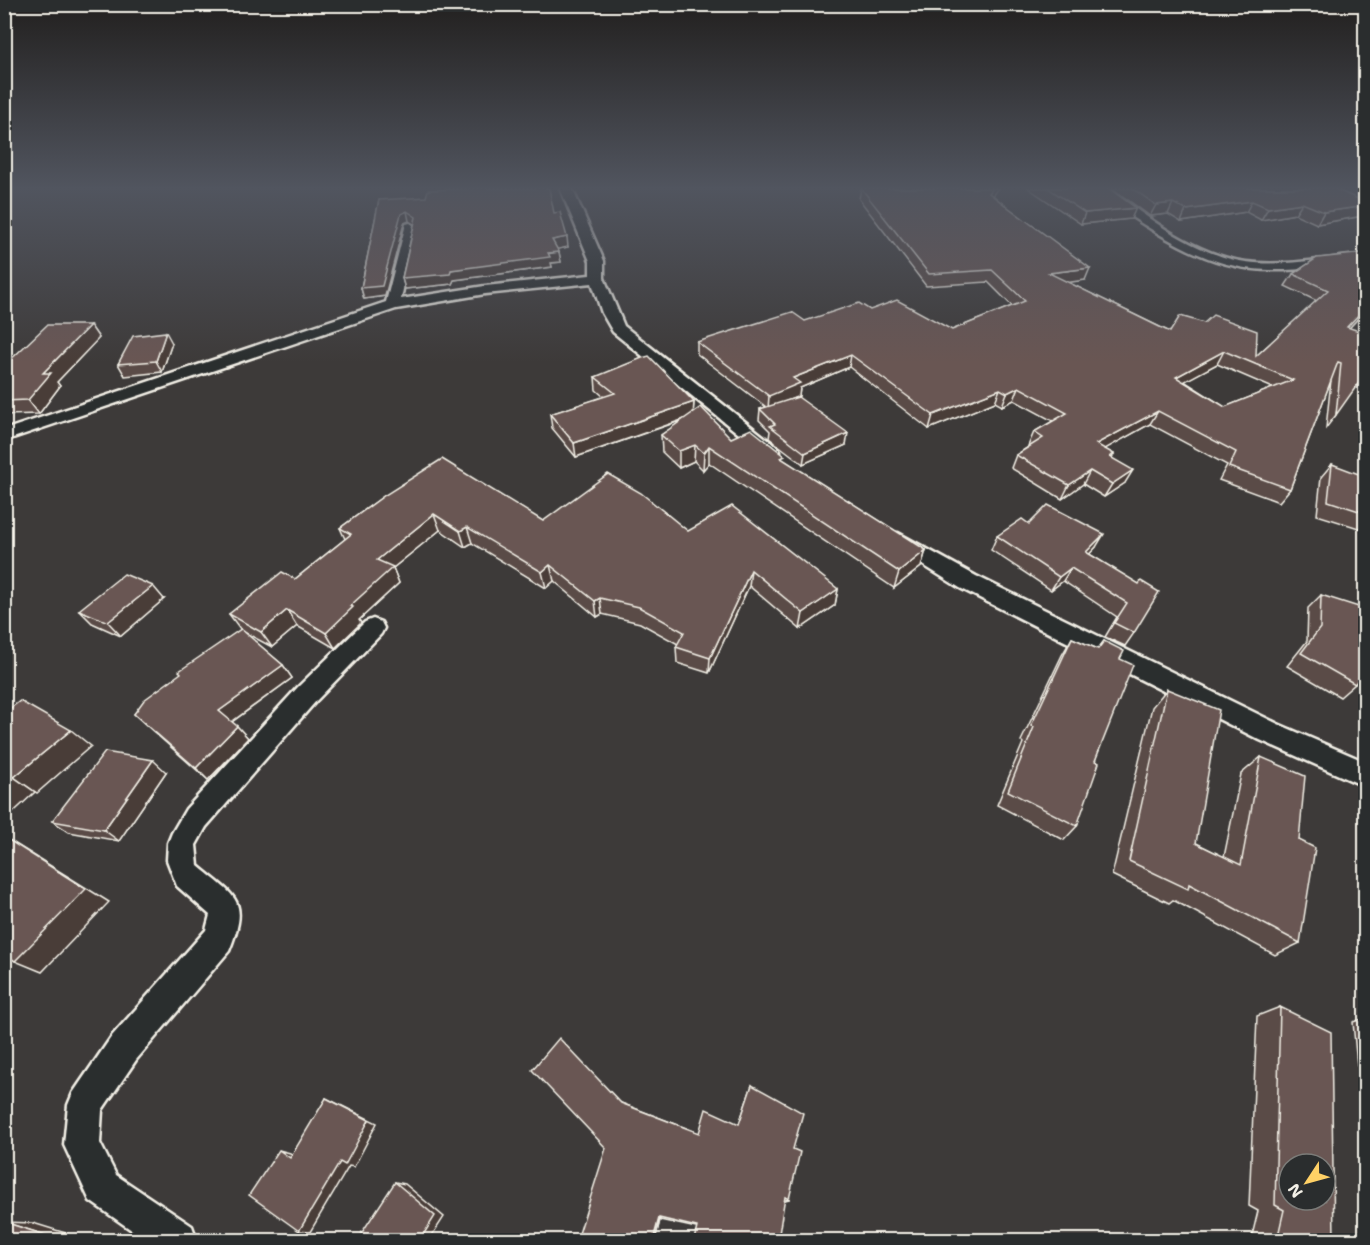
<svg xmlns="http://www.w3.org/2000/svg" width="1370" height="1245" viewBox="0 0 1370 1245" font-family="'Shantell Sans',sans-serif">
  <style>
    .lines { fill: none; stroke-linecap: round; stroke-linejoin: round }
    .minor-casing { stroke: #f4f1e8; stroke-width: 5 }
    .minor { fill: #2a2d2e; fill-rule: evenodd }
    .wall { fill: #5a4b47; stroke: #f4f1e8; stroke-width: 1.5; fill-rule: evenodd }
    .shaded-wall { fill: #4a3d39; stroke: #f4f1e8; stroke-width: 1.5 }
    .building { fill: #695752; stroke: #f4f1e8; stroke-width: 1.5; fill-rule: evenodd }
  </style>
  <rect width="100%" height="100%" fill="#3d3a39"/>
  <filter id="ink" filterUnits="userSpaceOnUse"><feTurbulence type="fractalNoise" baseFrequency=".0167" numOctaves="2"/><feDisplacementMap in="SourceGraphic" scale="12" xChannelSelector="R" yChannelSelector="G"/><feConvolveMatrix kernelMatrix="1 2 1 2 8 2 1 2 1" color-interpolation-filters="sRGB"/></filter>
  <g filter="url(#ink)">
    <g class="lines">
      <g class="minor-casing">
        <g id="minor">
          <polygon points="560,188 572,188 604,261 604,278 624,326 777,447 780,451 777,455 765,455 613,332 602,313 592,283 485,294 396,309 4,441 4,430 386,302 406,224 410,223 416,227 401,299 485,286 590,275 590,261"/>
          <path d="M1095 188H1108C1147 218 1196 255 1246 262 1285 267 1327 258 1366 254V262C1271 273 1236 281 1151 229 1132 217 1109 204 1095 188Z"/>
          <polygon points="898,533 976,576 1278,724 1366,762 1366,787 1260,740 960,588 891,545 888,540 891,535"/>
          <path d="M373 619 381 622 384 628 381 634 316 701 206 827 196 845 198 866C236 898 250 899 229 951L136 1060 102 1110 100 1143 116 1175 192 1226 197 1240H146L90 1201 64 1145 68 1105 73 1093 112 1036 206 930 210 915 177 886 167 860 168 843 172 833 186 809 298 687 365 622Z"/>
        </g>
      </g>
      <use href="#minor" class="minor"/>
    </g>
    <g class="wall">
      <path d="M861 188 993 195 1085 280 1067 282 1170 332 1256 356 1317 301 1285 286 1293 274 1317 258 1365 311 1349 328 1336 415 1326 428 1331 380 1290 489 1279 502 1219 480 1227 465 1150 424 1104 449 1114 454 1112 458 1125 483 1104 497 1083 484 1062 499 1011 468 1016 455 1030 446H1028L1034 432 1053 421 1014 400 1002 406 995 402 929 429 849 367 800 388 799 396 797 397 846 445 803 464 769 438 770 431 759 420 760 409 766 407 697 354V342L870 310 952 330 1012 306 988 282 926 286 859 199ZM1217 364 1273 388 1225 407 1184 381Z"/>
      <polygon points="1028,188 1109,188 1131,219 1081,224"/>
      <polygon points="1112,188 1333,188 1363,216 1317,224 1295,214 1261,220 1246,212 1181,222 1168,214 1150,216"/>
      <polygon points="379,200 554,213 568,247 558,249 559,252 561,262 551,263 552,267 454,280 452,284 405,289 402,278 414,224 409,221 404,223 385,296 364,299 361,288"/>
      <polygon points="90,325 99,338 57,382 60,386 39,414 4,415 4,366"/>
      <polygon points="172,343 162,372 125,376 118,364"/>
      <polygon points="595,377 694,402 693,412 731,438 785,461 926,550 921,567 894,588 709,463 703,470 694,461 679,468 662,452 661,435 683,420 576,457 552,428 550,414 604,397 596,390"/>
      <polygon points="1332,464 1365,481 1365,530 1317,515 1321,477"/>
      <polygon points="385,495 543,521 688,531 838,589 835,605 800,629 749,586 709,673 677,663 676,647 678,644 640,623 602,614 597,617 554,581 546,588 472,543 465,547 440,530 393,568 399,583 359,620 361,623 335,648 297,626 272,647 242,631 283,665 292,678 232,722 237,726 248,738 208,780 147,726 134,714 241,630 229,614 295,579 345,539 340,528"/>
      <polygon points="1029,524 1096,547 1089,554 1138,584 1134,633 1125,646 1105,637 1117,617 1063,581 1051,590 991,550 997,536"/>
      <polygon points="1321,595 1355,684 1340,697 1287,666 1307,641 1308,608"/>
      <polygon points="164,599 121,636 92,623 79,610"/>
      <polygon points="1072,638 1098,649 1104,641 1120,659 1095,761 1077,826 1064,840 997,805 1023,743 1021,741 1062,655"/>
      <polygon points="1167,689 1196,843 1224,857 1241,774 1261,757 1299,840 1300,943 1275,955 1173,900 1169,903 1112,875 1152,707"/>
      <polygon points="166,772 119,841 69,832 52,821"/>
      <polygon points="1280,1007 1334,1240 1251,1240 1258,1211 1249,1206 1257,1016"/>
      <polygon points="1365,1018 1365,1069 1357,1066 1353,1022"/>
      <polygon points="752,1085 793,1149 789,1199 696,1228 660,1220 655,1240 621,1103 699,1133 739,1124"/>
    </g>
    <g class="shaded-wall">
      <polygon points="4,188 11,188 6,193 4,193"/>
      <polygon points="993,188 998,188 986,204 989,193"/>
      <polygon points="1252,201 1246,212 1181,222 1186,210"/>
      <polygon points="1173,203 1168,214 1150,216 1156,205"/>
      <polygon points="1302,203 1295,214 1261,220 1268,208"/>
      <polygon points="1365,206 1365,212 1363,216 1317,224 1324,212"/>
      <polygon points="1136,208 1131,219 1081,224 1085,213"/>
      <polygon points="407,211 409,221 404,223 385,296 364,299 361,288 401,214"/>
      <polygon points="567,237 568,247 554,250 552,240"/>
      <polygon points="559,252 561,262 551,263 552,267 454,280 452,284 405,289 402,278"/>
      <polygon points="1090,268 1085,280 1044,286 1049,273"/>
      <polygon points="1365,308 1365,311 1338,340 1347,327"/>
      <polygon points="90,325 99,338 57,382 60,386 39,414 28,400 43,373"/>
      <polygon points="166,332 172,343 162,372 156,361"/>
      <polygon points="1224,351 1217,364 1169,390 1176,377"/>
      <polygon points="851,355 849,367 800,388 799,396 768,409 769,396 793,378"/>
      <polygon points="1019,387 1014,400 1002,406 1007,393"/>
      <polygon points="1000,389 995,402 929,429 933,415"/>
      <polygon points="694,402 693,416 576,457 574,443"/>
      <polygon points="1158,411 1150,424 1089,458 1096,444"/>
      <polygon points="848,433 846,445 803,464 805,453"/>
      <polygon points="695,445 694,461 679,468 679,451"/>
      <polygon points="709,446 709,463 703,470 704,453"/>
      <polygon points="1133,470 1125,483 1104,497 1112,484"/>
      <polygon points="1090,471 1083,484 1062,499 1069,485"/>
      <polygon points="434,514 440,530 393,568 399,583 359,620 361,623 335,648 326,633 350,606 377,560"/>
      <polygon points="467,527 472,543 465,547 460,531"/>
      <polygon points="1104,534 1096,547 1078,566 1086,552"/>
      <polygon points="926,550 921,567 894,588 899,572"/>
      <polygon points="550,565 554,581 546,588 542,572"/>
      <polygon points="1071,568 1063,581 1051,590 1059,577"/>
      <polygon points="751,570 749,586 709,673 710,658"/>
      <polygon points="153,586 164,599 121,636 108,622"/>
      <polygon points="838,589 835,605 800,629 803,613"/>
      <polygon points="600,598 602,614 597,617 595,601"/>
      <polygon points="287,610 297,626 272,647 261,632"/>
      <polygon points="283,665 292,678 230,723 219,711"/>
      <polygon points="237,726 248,738 208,780 196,768"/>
      <polygon points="71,730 91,746 37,793 14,777"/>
      <polygon points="153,760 166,772 119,841 104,830"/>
      <polygon points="12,776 35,792 5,820 4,820 4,783"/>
      <polygon points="4,837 109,902 42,972 15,961"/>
      <polygon points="326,1098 377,1123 354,1167 349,1166 310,1232 299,1231"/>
      <polygon points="279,1150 290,1153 301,1160 290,1158"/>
      <polygon points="395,1182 405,1184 444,1217 429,1240 420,1240"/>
      <polygon points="659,1218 660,1220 655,1240 653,1240"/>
      <polygon points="4,1222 33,1223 88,1240 61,1240"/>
    </g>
    <g class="building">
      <polygon points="484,188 549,188 554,213 560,212 567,237 552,240 559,252 548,253 550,257 451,270 450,274 402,278 416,217 407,211 401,214 382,286 361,288 379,200 426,197 428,190"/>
      <path d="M861 188H993L989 193 1090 268 1049 273 1170 332 1180 316 1204 323 1213 315 1257 331 1256 356 1328 290 1293 274 1317 258 1365 253V308L1347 327 1365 333V374L1336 415 1341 363 1338 362 1290 489 1229 467 1236 452 1158 411 1096 444 1114 454 1110 457 1133 470 1112 484 1090 471 1069 485 1016 455 1043 438 1034 432 1067 413 1019 387 1007 393 1000 389 933 415 851 355 793 378 800 383 769 396 697 342 792 312 805 321 859 303 870 310 897 300 952 330 1025 301 992 270 929 274ZM1224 351 1293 380 1225 407 1176 377Z"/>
      <polygon points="1048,188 1108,188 1136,208 1085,213"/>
      <polygon points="1132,188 1333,188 1365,202 1365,206 1324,212 1302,203 1268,208 1252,201 1186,210 1173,203 1156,205"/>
      <polygon points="47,325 90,325 43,373 51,373 28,400 4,401 4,366"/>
      <polygon points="166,332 156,361 118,364 133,336"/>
      <polygon points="649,356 694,402 574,443 550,414 615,393 595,377 642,358"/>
      <polygon points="798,397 848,433 805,453 770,426 775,424 760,409"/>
      <polygon points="701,407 731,438 751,429 785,456 781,458 926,550 899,572 709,446 704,453 695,445 679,451 661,435"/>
      <polygon points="442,459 543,521 608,474 641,493 688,531 732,506 838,589 803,613 751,570 710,658 676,647 684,632 639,607 600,598 595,601 550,565 542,572 467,527 460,531 434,514 377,560 393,567 350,606 353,607 326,633 287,610 261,632 229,614 282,572 295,579 351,534 340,528 385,495"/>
      <polygon points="1332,464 1364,476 1363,481 1365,481 1365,513 1328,501"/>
      <polygon points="1048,505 1104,534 1086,552 1139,584 1141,581 1159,592 1134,633 1114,623 1127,603 1071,568 1059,577 997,536 1022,519 1029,524"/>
      <polygon points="124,574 153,586 108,622 79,610"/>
      <polygon points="1321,595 1365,609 1365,669 1355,684 1301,653 1320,628"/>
      <polygon points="241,629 283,665 219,711 237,726 196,768 134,714 144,700 181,673 179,671"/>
      <polygon points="1072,638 1098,649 1104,641 1124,651 1120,659 1133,665 1095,761 1099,763 1077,826 1008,791 1034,727 1031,726"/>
      <polygon points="1167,689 1219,710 1196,843 1241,865 1261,757 1305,776 1299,840 1315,848 1300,943 1189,884 1188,889 1129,861"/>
      <polygon points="20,701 71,730 14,777 12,776 4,783 4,713"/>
      <polygon points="105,752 153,760 104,830 52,821"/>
      <polygon points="4,837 86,889 15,961 4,954"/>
      <path d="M1280 1007 1331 1032 1334 1240H1277L1284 1210 1275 1205ZM1289 1164H1325V1200H1289Z"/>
      <polygon points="559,1038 621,1103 699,1133 706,1109 739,1124 752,1085 803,1113 793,1149 800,1152 789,1199 785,1197 778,1240 694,1240 697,1227 659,1218 653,1240 577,1240 606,1148 532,1070"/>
      <polygon points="326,1098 369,1120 345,1165 340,1162 299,1231 249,1195 279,1150 290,1158"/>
      <polygon points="395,1182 435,1216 420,1240 357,1240"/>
      <polygon points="4,1222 61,1240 4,1240"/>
    </g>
  </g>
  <linearGradient id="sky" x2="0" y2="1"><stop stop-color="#22201f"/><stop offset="0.52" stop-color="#51555f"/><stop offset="1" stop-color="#51555f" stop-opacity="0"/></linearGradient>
  <rect width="1370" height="362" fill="url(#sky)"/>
  <rect width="1370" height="1245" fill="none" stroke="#2a2d2e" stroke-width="24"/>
  <rect x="12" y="12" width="1346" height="1221" fill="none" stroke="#f4f1e8" stroke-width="2" filter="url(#ink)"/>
  <g transform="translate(1307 1182) rotate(234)"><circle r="28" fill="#2a2d2e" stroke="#7b7b78" stroke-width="1.5"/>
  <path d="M0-4.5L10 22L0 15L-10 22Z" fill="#ffd166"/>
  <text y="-9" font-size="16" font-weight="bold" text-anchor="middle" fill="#f4f1e8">N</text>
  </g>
</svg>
